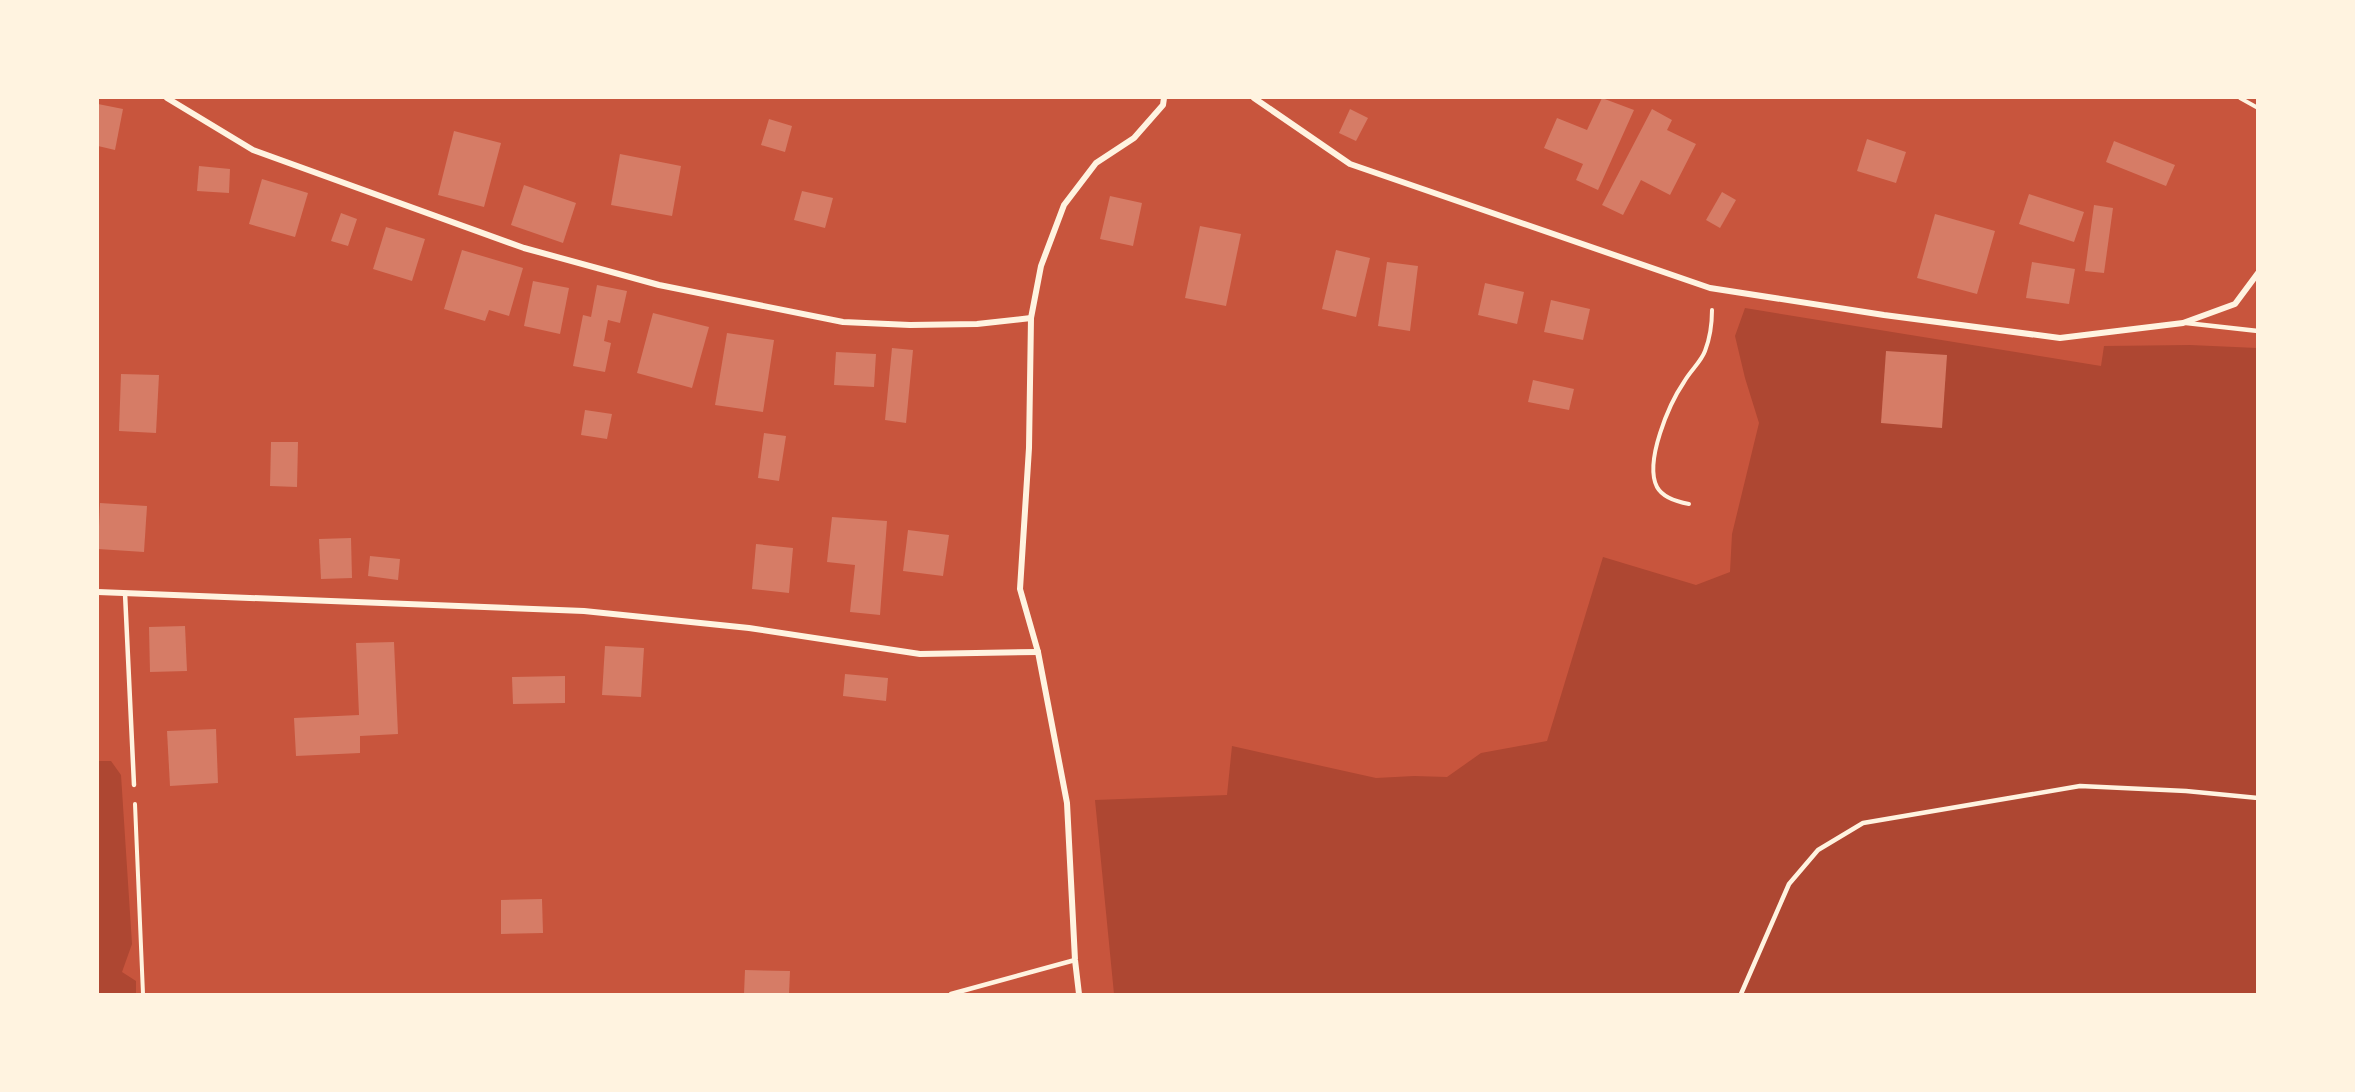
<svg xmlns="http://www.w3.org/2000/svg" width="2355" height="1092" viewBox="0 0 2355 1092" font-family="Bitter,serif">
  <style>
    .green { fill: #ae4732 }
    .building { fill: #d67c66 }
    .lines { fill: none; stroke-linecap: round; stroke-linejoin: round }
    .path { stroke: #fff3e0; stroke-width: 4 }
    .service { stroke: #fff3e0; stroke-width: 4.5 }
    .minor { stroke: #fff3e0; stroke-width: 6 }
  </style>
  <rect width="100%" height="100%" fill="#c8553d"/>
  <g class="green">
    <polygon points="1745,308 2101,366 2104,346 2190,345 2257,348 2257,994 1114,994 1095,800 1227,795 1232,746 1376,778 1414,776 1447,777 1481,753 1547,741 1603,557 1696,585 1730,572 1732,534 1759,423 1745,378 1735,336"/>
    <polygon points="98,761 111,761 121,775 132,944 122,972 136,981 136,994 98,994"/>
  </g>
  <g class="building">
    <polygon points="1602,98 1634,110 1598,190 1576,180 1583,164 1544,148 1557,118 1587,130"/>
    <polygon points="98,104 123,109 115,150 98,146"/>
    <polygon points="1350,109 1368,118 1356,141 1339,133"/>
    <polygon points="1652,109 1672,120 1667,130 1696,144 1670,195 1641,180 1623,215 1602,205"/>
    <polygon points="769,119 792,126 785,152 761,145"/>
    <polygon points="454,131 501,143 484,207 438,195"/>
    <polygon points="1867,139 1906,152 1896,183 1857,171"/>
    <polygon points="2114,141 2175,165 2166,186 2106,162"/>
    <polygon points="620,154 681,166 672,216 611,205"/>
    <polygon points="199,166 230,169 229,193 197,191"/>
    <polygon points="262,179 308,193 295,237 249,224"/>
    <polygon points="524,185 576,203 563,243 511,225"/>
    <polygon points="802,191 833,198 825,228 794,220"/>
    <polygon points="1722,192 1736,200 1720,228 1706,220"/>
    <polygon points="2029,194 2084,212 2074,242 2019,224"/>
    <polygon points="1110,196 1142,203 1133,246 1100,239"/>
    <polygon points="2094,205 2113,208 2104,273 2085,271"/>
    <polygon points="341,213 357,219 348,246 331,241"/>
    <polygon points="1935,214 1995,231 1977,294 1917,278"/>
    <polygon points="1200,226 1241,234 1226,306 1185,298"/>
    <polygon points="386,227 425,239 412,281 373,269"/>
    <polygon points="462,250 523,268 509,316 489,310 485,321 444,309"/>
    <polygon points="1336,250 1370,258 1356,317 1322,309"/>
    <polygon points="1387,262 1418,266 1410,331 1378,326"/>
    <polygon points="2032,262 2075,269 2069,304 2026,298"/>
    <polygon points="533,281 569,288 560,334 524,326"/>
    <polygon points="1485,283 1524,292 1517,324 1478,315"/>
    <polygon points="597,285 627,291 620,323 608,320 604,341 611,343 605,372 573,366 583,315 591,317"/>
    <polygon points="1551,300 1590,309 1583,340 1544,332"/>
    <polygon points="653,313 709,327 692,388 637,373"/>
    <polygon points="727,333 774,340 763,412 715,405"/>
    <polygon points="892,348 913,350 906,423 885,420"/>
    <polygon points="1886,351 1947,355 1942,428 1881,423"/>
    <polygon points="836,352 876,354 874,387 834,385"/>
    <polygon points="121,374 159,375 156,433 119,431"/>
    <polygon points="1533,380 1574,389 1569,410 1528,402"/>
    <polygon points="585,410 612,414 607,439 581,435"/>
    <polygon points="764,433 786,436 779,481 758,478"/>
    <polygon points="271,442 298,442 297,487 270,486"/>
    <polygon points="100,503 147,506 144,552 98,549"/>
    <polygon points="832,517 887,521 880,615 850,612 855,565 827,562"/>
    <polygon points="908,530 949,535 943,576 903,571"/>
    <polygon points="351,538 352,578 321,579 319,539"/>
    <polygon points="756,544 793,548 789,593 752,589"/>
    <polygon points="370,556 400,559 398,580 368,576"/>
    <polygon points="185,626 187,671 150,672 149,627"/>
    <polygon points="394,642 398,734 360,736 360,753 296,756 294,718 359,715 356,643"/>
    <polygon points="605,646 644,648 641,697 602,695"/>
    <polygon points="845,674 888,678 886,701 843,696"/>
    <polygon points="565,676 565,703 513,704 512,677"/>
    <polygon points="216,729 218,783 170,786 167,731"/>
    <polygon points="542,899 543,933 501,934 501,900"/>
    <polygon points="745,970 790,971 789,994 744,994"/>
  </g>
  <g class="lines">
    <g class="path">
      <polyline points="2240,98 2258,108"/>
      <path d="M1689 504C1678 502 1663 498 1657 487 1644 462 1669 404 1684 382 1690 371 1701 362 1705 351 1710 338 1712 324 1712 310"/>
      <polyline points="135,804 143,994"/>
    </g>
    <g class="service">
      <polyline points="2186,323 2258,331"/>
      <polyline points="125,593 134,785"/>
      <polyline points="951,994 1075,960"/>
      <polyline points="1741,994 1789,884 1818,850 1863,823 2080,786 2186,791 2258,798"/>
    </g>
    <g class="minor">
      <polyline points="167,98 253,150 524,248 659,285 843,322 910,325 977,324 1031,318"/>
      <polyline points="1254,98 1350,164 1710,288 1884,315 2060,338 2183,323 2235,304 2258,273"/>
      <polyline points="98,592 584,611 749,628 920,654 1038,652"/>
      <polyline points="1079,994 1075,960 1067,803 1038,652 1020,589 1029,448 1031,318 1041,266 1064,205 1096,163 1134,138 1163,105 1164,98"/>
    </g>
  </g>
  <rect width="2355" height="1092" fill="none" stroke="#fff3e0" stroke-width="198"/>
</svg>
